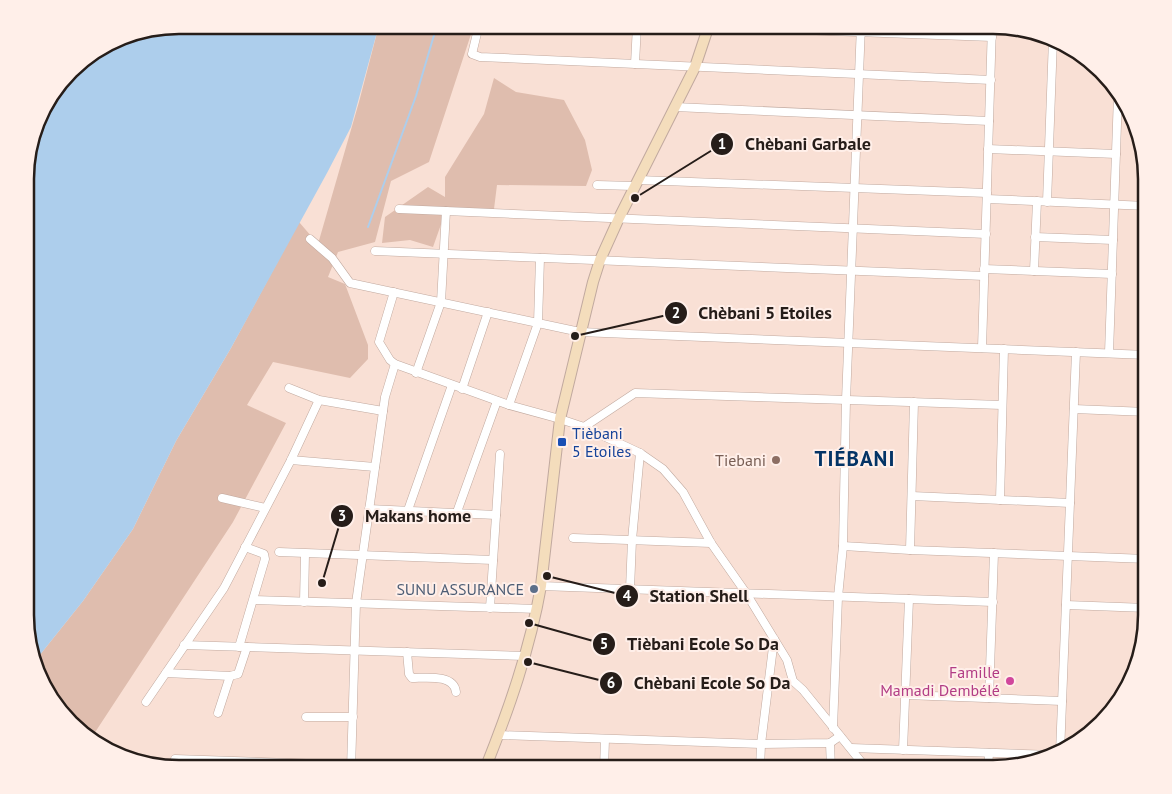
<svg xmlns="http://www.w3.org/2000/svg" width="1172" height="794" viewBox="0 0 1172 794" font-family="'PT Sans',sans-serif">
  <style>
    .green { fill: #dfbdae }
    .water { fill: #adceec }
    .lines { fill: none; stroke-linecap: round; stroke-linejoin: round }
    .stream { stroke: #adceec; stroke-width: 2 }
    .minor-casing { stroke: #c1a99f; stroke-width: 9 }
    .secondary-casing { stroke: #c1a99f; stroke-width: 12 }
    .minor { stroke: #fff; stroke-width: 8 }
    .secondary { stroke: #f4ddbc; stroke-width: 10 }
    .transit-dot { fill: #1a4fb4; stroke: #ffefe9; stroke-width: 2 }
    .education-dot { fill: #8d6e63; stroke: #ffefe9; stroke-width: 2 }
    .service-dot { fill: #5c6f8a; stroke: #ffefe9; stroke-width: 2 }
    .hotel-dot { fill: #d1479c; stroke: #ffefe9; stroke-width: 2 }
    .labels { text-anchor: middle; stroke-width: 4; stroke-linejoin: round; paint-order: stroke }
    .transit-label { font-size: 16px; fill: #164399; stroke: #ffefe9; text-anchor: start }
    .education-label { font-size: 16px; fill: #785e54; stroke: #ffefe9; text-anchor: end }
    .service-label { font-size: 16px; fill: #4e5e75; stroke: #ffefe9; text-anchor: end }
    .hotel-label { font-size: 16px; fill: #b23c85; stroke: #ffefe9; text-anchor: end }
    .district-label { font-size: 21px; font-weight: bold; letter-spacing: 1px; fill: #043466; stroke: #ffefe9 }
    .rim { fill: none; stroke: #261d19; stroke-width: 2.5 }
    .leader { fill: none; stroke: #261d19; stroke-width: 2 }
    .callout-dot { fill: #261d19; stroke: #ffefe9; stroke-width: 2 }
    .mark-label { font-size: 15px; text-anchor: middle; font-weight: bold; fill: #fff }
    .callout-label { font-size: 18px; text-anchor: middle; font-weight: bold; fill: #261d19; stroke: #ffefe9; stroke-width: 4; stroke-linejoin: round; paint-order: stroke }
  </style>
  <rect width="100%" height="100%" fill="#f9e0d5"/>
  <g class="green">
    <polygon points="379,25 474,25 429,162 391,181 375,242 338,252 328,277 345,284 368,345 368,359 350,378 273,362 247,405 286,423 233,522 90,740 85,737 46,692 35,661 83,601 133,529 176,441 231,348 299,222 318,244 359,102"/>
    <polygon points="494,78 516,92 564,100 585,140 592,170 586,186 497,185 494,209 444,216 433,247 410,240 382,243 385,217 428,187 445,197 445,177 484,114"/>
  </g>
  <polygon class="water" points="179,25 379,25 351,127 327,173 231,348 176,441 133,529 83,601 35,661 26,635 26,159 41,111 77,63 120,37"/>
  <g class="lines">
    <polyline class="stream" points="368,227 416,96 437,25"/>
    <g class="minor-casing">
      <g id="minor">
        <polyline points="479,25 472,54 480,57 991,80"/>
        <polyline points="671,25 992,37"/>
        <polyline points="635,64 637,25"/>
        <polyline points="675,107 989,121"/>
        <polyline points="988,149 1116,154"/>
        <polyline points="638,180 987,193"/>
        <polyline points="597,185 634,186"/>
        <polyline points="987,199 1147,206"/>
        <polyline points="1047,202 1053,39"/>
        <polyline points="399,209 986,234"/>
        <polyline points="1035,237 1113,240"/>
        <polyline points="310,239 332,258 350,283 580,332 1147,355"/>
        <polyline points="375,251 984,276"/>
        <polyline points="984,269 1112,274"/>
        <polyline points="1034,271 1037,201"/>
        <polyline points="394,292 379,342 390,360 395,364 509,405 560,419 584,427 640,453 663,469 683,492 711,543 746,593 787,660 793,681 803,690 867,769"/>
        <polyline points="982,348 992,25"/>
        <polyline points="1109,353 1118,95"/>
        <polyline points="416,373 441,302 446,211"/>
        <polyline points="289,388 319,400 383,411"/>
        <polyline points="462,389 488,312"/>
        <polyline points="509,405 538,323 540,258"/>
        <polyline points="1074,409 1147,412"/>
        <polyline points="584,427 635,393 1002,405"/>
        <polyline points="291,460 375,467"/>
        <polyline points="912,496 1070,503"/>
        <polyline points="222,498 265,508"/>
        <polyline points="1000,500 1004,349"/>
        <polyline points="369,509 496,515"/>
        <polyline points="408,510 452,385"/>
        <polyline points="457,512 497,401"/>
        <polyline points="573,538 711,543"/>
        <polyline points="843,546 910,550 1147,559"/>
        <polyline points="910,550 914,402"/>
        <polyline points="279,552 493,560"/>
        <polyline points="1143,559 1147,450"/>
        <polyline points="541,586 993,602"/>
        <polyline points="630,589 632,540 640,453"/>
        <polyline points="254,600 537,609"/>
        <polyline points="304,602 305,554"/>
        <polyline points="1066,605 1147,608"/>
        <polyline points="490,608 500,454"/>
        <polyline points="184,645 526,656"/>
        <polyline points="239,647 265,559 264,554 245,547"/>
        <polyline points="1142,649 1143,608"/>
        <path d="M407 652 409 674 412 678C426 678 454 674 456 692"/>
        <polyline points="166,673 230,676"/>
        <polyline points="906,695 1062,701"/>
        <polyline points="989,698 994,553"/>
        <polyline points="146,702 224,588 291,460 319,400"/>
        <polyline points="218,713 230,676 238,674 247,647"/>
        <polyline points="306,717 353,717"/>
        <polyline points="833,728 838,597 843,546 846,400 861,25"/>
        <polyline points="499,735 761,744 830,743 840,736"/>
        <polyline points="830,743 831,769"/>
        <polyline points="851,748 1053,755"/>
        <polyline points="903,750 909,599"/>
        <polyline points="1060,753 1076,352"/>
        <polyline points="175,759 351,765"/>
        <polyline points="351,769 356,603 385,397 395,364"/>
        <polyline points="604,769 605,739"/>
        <polyline points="760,769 761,744 774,639"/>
        <polyline points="988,769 989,753"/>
      </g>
    </g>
    <g class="secondary-casing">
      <path id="secondary" d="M485 769C509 709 530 649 541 586L560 419 593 282 600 260 619 218 695 67 709 25"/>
    </g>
    <use href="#minor" class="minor"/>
    <use href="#secondary" class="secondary"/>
  </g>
  <rect class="transit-dot" x="557" y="437" width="10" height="10" rx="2.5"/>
  <circle class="education-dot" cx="776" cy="460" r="5"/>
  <circle class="service-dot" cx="534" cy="589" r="5"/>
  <circle class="hotel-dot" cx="1010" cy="681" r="5"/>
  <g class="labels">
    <g class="transit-label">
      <text x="572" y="439">Tièbani<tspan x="572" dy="18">5 Etoiles</tspan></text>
    </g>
    <g class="education-label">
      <text x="766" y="466">Tiebani</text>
    </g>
    <g class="service-label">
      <text x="524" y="595">SUNU ASSURANCE</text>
    </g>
    <g class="hotel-label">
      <text x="1000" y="678">Famille<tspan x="1000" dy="18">Mamadi Dembélé</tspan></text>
    </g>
    <g class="district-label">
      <text x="855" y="466">TIÉBANI</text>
    </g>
  </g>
  <path d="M0 0H1172V794H0ZM179 34H993A145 145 0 0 1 1138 179V615A145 145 0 0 1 993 760H179A145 145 0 0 1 34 615V179A145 145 0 0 1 179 34Z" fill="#ffefe9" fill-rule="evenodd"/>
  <path class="rim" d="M179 34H993A145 145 0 0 1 1138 179V615A145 145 0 0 1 993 760H179A145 145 0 0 1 34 615V179A145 145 0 0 1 179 34Z"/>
  <path class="leader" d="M635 198L722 144M575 336L676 313M322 583L342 516M547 576L627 596M529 623L604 644M528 662L611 683"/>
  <g class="callout-dot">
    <circle cx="635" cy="198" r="5"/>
    <circle cx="575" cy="336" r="5"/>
    <circle cx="322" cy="583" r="5"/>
    <circle cx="547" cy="576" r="5"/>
    <circle cx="529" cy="623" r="5"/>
    <circle cx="528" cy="662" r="5"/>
    <circle cx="722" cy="144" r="12"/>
    <circle cx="676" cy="313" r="12"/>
    <circle cx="342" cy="516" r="12"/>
    <circle cx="627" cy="596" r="12"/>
    <circle cx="604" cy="644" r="12"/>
    <circle cx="611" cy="683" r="12"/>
  </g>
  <g class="mark-label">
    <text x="722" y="149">1</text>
    <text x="676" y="318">2</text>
    <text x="342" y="521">3</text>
    <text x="627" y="601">4</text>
    <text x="604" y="649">5</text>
    <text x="611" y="688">6</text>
  </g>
  <g class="callout-label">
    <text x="808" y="150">Chèbani Garbale</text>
    <text x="765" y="319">Chèbani 5 Etoiles</text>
    <text x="418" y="522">Makans home</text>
    <text x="699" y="602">Station Shell</text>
    <text x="703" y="650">Tièbani Ecole So Da</text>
    <text x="712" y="689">Chèbani Ecole So Da</text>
  </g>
</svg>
